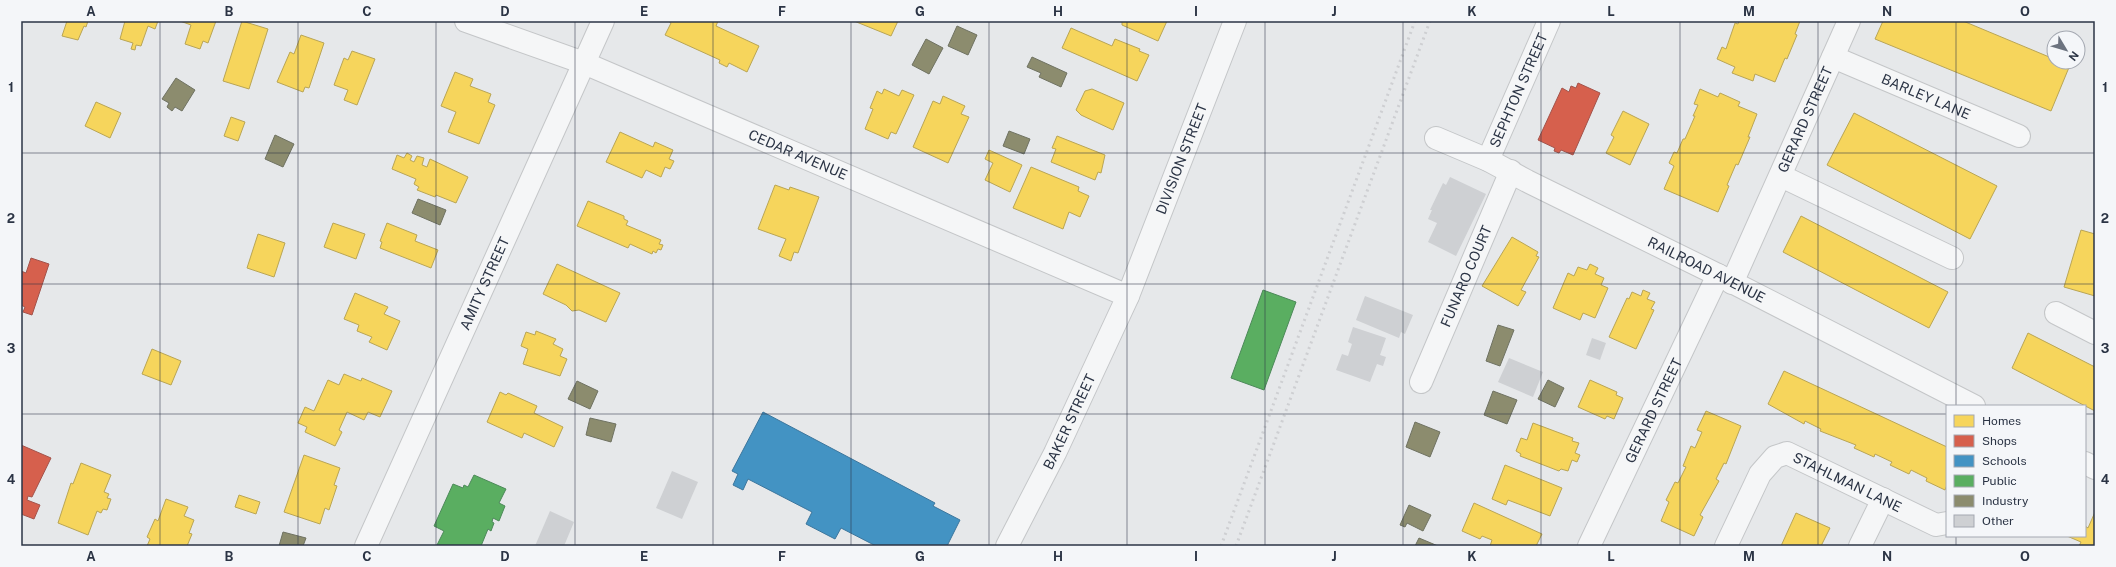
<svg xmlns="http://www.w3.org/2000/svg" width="2116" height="567" viewBox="0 0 2116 567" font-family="'Public Sans',sans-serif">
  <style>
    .homes { fill: #f6d55c; stroke: #b9a555 }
    .shops { fill: #d6604d; stroke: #a3534b }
    .schools { fill: #4393c3; stroke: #3c769d }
    .public { fill: #5aae61; stroke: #4c8959 }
    .industry { fill: #8c8c6e; stroke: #6f7262 }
    .building { fill: #ced0d3 }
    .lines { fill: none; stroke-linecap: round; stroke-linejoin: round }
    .minor-casing { stroke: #c4c6c8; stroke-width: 24 }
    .minor { stroke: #f5f6f7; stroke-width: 22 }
    .rail { stroke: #cecfd2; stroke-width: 3; stroke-dasharray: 2 4; stroke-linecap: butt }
    .grid { fill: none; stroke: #2b3445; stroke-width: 1; stroke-opacity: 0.55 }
    .labels { text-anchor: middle; stroke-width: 4; stroke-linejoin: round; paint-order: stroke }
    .street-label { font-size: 14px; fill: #2b3445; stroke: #f4f6f9 }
    .neatline { fill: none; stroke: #2b3445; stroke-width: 1.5 }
    .grid-label { font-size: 13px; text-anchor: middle; font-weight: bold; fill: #2b3445 }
  </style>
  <rect width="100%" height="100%" fill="#e6e8ea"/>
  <g class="homes">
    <polygon points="67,21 88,21 86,27 84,26 78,40 62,36"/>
    <polygon points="125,21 158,21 155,29 148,26 141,46 136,45 135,50 131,49 133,43 120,39"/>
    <polygon points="180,21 216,21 208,43 203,41 200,49 185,44 191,25"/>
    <polygon points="242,21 268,29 249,89 223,81"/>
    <polygon points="718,21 716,26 759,46 747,72 729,63 727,67 719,63 720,60 665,35 671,23 668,21"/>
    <polygon points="854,21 898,21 891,36"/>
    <polygon points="1122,21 1167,21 1158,41 1122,25"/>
    <polygon points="1739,21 1800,21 1795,34 1797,35 1787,59 1785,58 1775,82 1755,74 1753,81 1732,73 1735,67 1717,59 1722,47 1726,49 1735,23 1738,24"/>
    <polygon points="1883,21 1963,21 2054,59 2054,62 2062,62 2070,65 2051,111 1875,39"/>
    <polygon points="1071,28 1112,46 1115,39 1140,49 1139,51 1149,55 1137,81 1062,48"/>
    <polygon points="301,35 324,43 309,88 305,87 303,92 277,82 290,52 294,54"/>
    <polygon points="352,51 375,59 357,105 344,100 348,90 334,85 344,58 348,60"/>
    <polygon points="455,72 473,79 470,86 491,94 488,102 495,105 479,144 448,132 456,112 441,106"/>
    <polygon points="884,89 899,96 902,90 914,95 896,134 891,132 888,139 865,129 873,109 870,108 877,91 882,94"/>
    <polygon points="1092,89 1124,103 1113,130 1081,115 1076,110 1085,91"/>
    <polygon points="1700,89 1718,97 1720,93 1740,102 1738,106 1757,114 1748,137 1750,137 1738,165 1736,164 1727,185 1729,186 1718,212 1664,189 1674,166 1669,163 1674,152 1677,153 1683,139 1685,139 1695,116 1693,116 1698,105 1694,104"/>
    <polygon points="943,96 965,106 961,114 969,117 948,163 913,147 933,101 940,104"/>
    <polygon points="96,102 121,113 110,138 85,126"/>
    <polygon points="1623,111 1649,124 1630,165 1606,153 1614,137 1611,135"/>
    <polygon points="1854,113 1997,186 1970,239 1827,165"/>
    <polygon points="231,117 245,122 238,141 224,136"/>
    <polygon points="620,132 653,147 655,142 673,150 669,159 674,161 670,169 665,167 661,177 646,170 642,178 606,162"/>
    <polygon points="1057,136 1105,155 1101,173 1098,172 1095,180 1051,162 1056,149 1052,148"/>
    <polygon points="989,150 1022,165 1010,192 985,180 993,163 985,159"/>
    <polygon points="407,153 412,156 410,160 414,162 417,156 424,158 422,165 427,167 430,159 468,177 456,203 436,195 435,197 417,190 419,187 414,184 416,179 392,169 397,155 404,158"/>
    <polygon points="1031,167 1079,187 1078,191 1089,196 1080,217 1069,212 1063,229 1013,208"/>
    <polygon points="775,185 789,190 790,187 819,197 798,253 794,252 791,261 779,256 786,239 758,229"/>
    <polygon points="588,201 624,216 624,219 628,221 626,225 661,240 659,244 663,245 661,250 658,249 656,253 653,251 652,254 630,244 628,248 577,226"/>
    <polygon points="1801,216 1948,292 1929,328 1783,252"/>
    <polygon points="333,223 365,234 356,259 324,247"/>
    <polygon points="387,223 417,235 415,241 438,250 431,268 380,248 382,242 380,241"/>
    <polygon points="2081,230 2095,234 2095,296 2064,287"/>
    <polygon points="258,234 285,243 274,277 247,268"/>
    <polygon points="1512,237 1538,252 1536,256 1539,257 1521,290 1526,292 1518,306 1482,286"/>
    <polygon points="557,264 620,293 606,322 579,310 572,311 566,305 543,294"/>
    <polygon points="1590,264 1598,268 1595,274 1604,278 1601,285 1608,288 1595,318 1583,313 1580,320 1553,308 1568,273 1574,276 1578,267 1587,270"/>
    <polygon points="1643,290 1650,293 1647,299 1655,302 1651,309 1654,310 1636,349 1609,337 1627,298 1629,299 1632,292 1641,296"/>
    <polygon points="355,293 388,307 384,314 400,321 387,350 369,342 372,337 357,331 359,325 344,319"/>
    <polygon points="536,331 556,339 553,344 563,349 560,356 567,359 560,376 523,364 528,349 521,346 526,332 535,335"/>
    <polygon points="2028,333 2095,367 2095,411 2012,368"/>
    <polygon points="152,349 181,361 171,385 142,374"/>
    <polygon points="1784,371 1947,447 1947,485 1945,490 1926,481 1927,478 1911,470 1909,474 1890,465 1892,462 1875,454 1874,457 1854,448 1856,445 1820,431 1821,429 1805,421 1804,424 1768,404"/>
    <polygon points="344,374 361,381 362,378 392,391 380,417 368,412 364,420 347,412 339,430 342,432 335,446 305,432 307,427 298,423 305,407 314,411 328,380 339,385"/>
    <polygon points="1590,380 1617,392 1616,395 1623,398 1614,419 1607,416 1605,419 1578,407"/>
    <polygon points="500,392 506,395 508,393 537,406 534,413 563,427 554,447 524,433 522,438 487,422"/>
    <polygon points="1706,411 1741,426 1726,464 1724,463 1716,479 1719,481 1700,515 1703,517 1694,536 1661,521 1669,502 1666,500 1675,482 1678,483 1686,467 1683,466 1691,446 1695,448 1702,432 1697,430"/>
    <polygon points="1533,423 1573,438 1572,441 1579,443 1575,453 1580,455 1577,462 1572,460 1568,471 1561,469 1559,471 1520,456 1521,454 1516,451 1521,438 1527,440"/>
    <polygon points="304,455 340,468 334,485 337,486 329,510 325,508 320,524 284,512"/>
    <polygon points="81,463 111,475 104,492 109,494 107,498 111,499 107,510 103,509 101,513 97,511 88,535 58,523 71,483 73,484"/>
    <polygon points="1505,465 1562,488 1550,516 1508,500 1506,505 1492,499"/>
    <polygon points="239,495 260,502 256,514 235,507"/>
    <polygon points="166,499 188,507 184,516 194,520 189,533 192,534 187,546 147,546 150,539 147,537 155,519 158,521"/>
    <polygon points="1474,503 1542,534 1536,546 1490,546 1492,540 1482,536 1480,539 1462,531"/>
    <polygon points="2095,512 2095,546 2079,546 2081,542 2067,536 2085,536 2085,526 2088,528"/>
    <polygon points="1796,513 1830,528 1821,546 1781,546"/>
  </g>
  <g class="shops">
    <polygon points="1578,83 1600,93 1573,155 1561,150 1559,153 1554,151 1555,148 1538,140 1562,88 1569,92 1571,86 1576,88"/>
    <polygon points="31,258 49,264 32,315 23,312 25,307 21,305 21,271 26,273"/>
    <polygon points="21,445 51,458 32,497 28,496 27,500 40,505 34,519 21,514"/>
  </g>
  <polygon class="schools" points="763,412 935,503 933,506 960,520 947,546 876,546 841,528 835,539 806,524 812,512 748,479 743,490 733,485 738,474 732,471"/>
  <g class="public">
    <polygon points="1263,290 1296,302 1264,390 1231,378"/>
    <polygon points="474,475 506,489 499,503 505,506 499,521 493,518 492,522 494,523 491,531 488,529 481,546 437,545 444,531 434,526 453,484 463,488 464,485 468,487"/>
  </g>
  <g class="industry">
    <polygon points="957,26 977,35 968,55 948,46"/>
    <polygon points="926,39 943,48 929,74 912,65"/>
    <polygon points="1032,57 1067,73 1061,87 1039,77 1041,73 1027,67"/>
    <polygon points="176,78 195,90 182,111 175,107 172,111 167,107 169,103 162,99"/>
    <polygon points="1009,131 1030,139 1024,154 1003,146"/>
    <polygon points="275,135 294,144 283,167 265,159"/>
    <polygon points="418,199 446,210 440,225 412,213"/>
    <polygon points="1498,325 1514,330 1500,366 1486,361"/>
    <polygon points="1548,380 1564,388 1555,407 1538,399"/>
    <polygon points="577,381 598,391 590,409 568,399"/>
    <polygon points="1493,391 1517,400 1507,424 1484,415"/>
    <polygon points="590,418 616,424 611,442 586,435"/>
    <polygon points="1415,422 1440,432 1430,457 1406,447"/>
    <polygon points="1409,505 1431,515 1423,531 1407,523 1405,527 1400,525"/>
    <polygon points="283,532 306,538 303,546 279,546"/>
    <polygon points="1419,538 1438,546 1415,546"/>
  </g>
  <g class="building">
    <polygon points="1450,177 1486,194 1456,256 1428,242 1437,223 1428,219 1432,210 1430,210 1443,183 1446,185"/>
    <polygon points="1365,296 1413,315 1405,334 1401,332 1399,338 1356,320"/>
    <polygon points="1353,327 1386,338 1380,355 1386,357 1383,366 1377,364 1370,382 1336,370 1342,354 1348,356 1352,344 1348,342"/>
    <polygon points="1592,338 1606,343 1600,360 1586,355"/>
    <polygon points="1509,358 1543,372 1533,397 1498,382"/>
    <polygon points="672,471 698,482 682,519 656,508"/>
    <polygon points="550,511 574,522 564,546 535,546"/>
  </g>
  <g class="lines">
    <g class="minor-casing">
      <g id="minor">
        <path id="s1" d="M466 21 584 63 1128 296"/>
        <path id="s2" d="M1833 57 2019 136"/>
        <path id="s3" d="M1436 138 1488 160 1527 181 1718 275 1974 406"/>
        <path id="s4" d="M1488 160 1549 21"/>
        <polyline points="1781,176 1952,258"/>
        <path id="s5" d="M1732 283 1849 21"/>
        <polyline points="2056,313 2095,333"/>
        <path id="s6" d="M1421 382 1511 171"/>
        <polyline points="2085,463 2095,468"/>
        <path id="s7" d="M366 546 603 21"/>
        <path id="s8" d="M1007 546 1055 453 1128 296 1235 21"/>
        <path id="s9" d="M1589 546 1718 275"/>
        <path id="s10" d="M1726 546 1760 474 1775 457 1787 453 1936 525 1947 523"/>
        <polyline points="1860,546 1883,499"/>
      </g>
    </g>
    <use href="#minor" class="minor"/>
    <g class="rail">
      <polyline points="1221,546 1415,21"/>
      <polyline points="1236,546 1430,21"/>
    </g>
  </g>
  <path class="grid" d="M160 21V546M298 21V546M436 21V546M575 21V546M713 21V546M851 21V546M989 21V546M1127 21V546M1265 21V546M1403 21V546M1541 21V546M1680 21V546M1818 21V546M1956 21V406M21 153H2095M21 284H2095M21 414H1947M2085 414H2095M1956 536V546"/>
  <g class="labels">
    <g class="street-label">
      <text dy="5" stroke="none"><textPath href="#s4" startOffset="76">SEPHTON STREET</textPath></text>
      <text dy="5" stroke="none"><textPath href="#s2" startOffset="101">BARLEY LANE</textPath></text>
      <text dy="5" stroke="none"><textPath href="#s5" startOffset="179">GERARD STREET</textPath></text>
      <text dy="5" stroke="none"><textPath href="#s1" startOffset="358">CEDAR AVENUE</textPath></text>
      <text dy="5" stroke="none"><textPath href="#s8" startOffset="425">DIVISION STREET</textPath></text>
      <text dy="5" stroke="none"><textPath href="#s3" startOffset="301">RAILROAD AVENUE</textPath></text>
      <text dy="5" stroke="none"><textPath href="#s6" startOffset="115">FUNARO COURT</textPath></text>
      <text dy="5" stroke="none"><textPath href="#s7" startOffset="288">AMITY STREET</textPath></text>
      <text dy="5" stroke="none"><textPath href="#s9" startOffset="150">GERARD STREET</textPath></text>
      <text dy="5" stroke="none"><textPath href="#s8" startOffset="139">BAKER STREET</textPath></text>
      <text dy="5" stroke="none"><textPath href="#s10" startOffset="182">STAHLMAN LANE</textPath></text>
    </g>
  </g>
  <rect width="2116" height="567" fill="none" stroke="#f4f6f9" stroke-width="44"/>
  <rect x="1946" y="405" width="140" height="132" fill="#f4f6f9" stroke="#a4a8b1"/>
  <rect x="1954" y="415" width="20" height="12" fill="#f6d55c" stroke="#a4a8b1"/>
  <text x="1982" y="425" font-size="12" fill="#2b3445">Homes</text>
  <rect x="1954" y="435" width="20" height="12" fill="#d6604d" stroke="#a4a8b1"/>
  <text x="1982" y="445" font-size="12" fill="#2b3445">Shops</text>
  <rect x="1954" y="455" width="20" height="12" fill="#4393c3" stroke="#a4a8b1"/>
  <text x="1982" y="465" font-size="12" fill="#2b3445">Schools</text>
  <rect x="1954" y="475" width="20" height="12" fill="#5aae61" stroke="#a4a8b1"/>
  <text x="1982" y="485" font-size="12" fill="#2b3445">Public</text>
  <rect x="1954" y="495" width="20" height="12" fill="#8c8c6e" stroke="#a4a8b1"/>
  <text x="1982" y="505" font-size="12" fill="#2b3445">Industry</text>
  <rect x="1954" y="515" width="20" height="12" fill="#ced0d3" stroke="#a4a8b1"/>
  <text x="1982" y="525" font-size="12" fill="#2b3445">Other</text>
  <g transform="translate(2066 50) rotate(128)"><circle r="19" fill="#f4f6f9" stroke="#a4a8b1"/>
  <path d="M0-3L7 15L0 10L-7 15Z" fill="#6c737f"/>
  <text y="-6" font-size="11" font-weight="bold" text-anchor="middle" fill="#2b3445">N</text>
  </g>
  <rect x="22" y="22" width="2072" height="523" class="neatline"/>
  <g class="grid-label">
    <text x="91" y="16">A</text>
    <text x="229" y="16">B</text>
    <text x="367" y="16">C</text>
    <text x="505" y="16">D</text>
    <text x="644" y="16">E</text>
    <text x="782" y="16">F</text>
    <text x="920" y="16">G</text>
    <text x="1058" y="16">H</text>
    <text x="1196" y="16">I</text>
    <text x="1334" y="16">J</text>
    <text x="1472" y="16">K</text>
    <text x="1611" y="16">L</text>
    <text x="1749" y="16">M</text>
    <text x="1887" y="16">N</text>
    <text x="2025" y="16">O</text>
    <text x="11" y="92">1</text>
    <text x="2105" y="92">1</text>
    <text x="11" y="223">2</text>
    <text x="2105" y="223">2</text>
    <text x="11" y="353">3</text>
    <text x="2105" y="353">3</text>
    <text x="11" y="484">4</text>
    <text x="2105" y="484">4</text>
    <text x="91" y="561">A</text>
    <text x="229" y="561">B</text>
    <text x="367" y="561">C</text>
    <text x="505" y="561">D</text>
    <text x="644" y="561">E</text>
    <text x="782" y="561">F</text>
    <text x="920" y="561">G</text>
    <text x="1058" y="561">H</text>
    <text x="1196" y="561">I</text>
    <text x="1334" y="561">J</text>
    <text x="1472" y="561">K</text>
    <text x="1611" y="561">L</text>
    <text x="1749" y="561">M</text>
    <text x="1887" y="561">N</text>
    <text x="2025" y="561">O</text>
  </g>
</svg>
